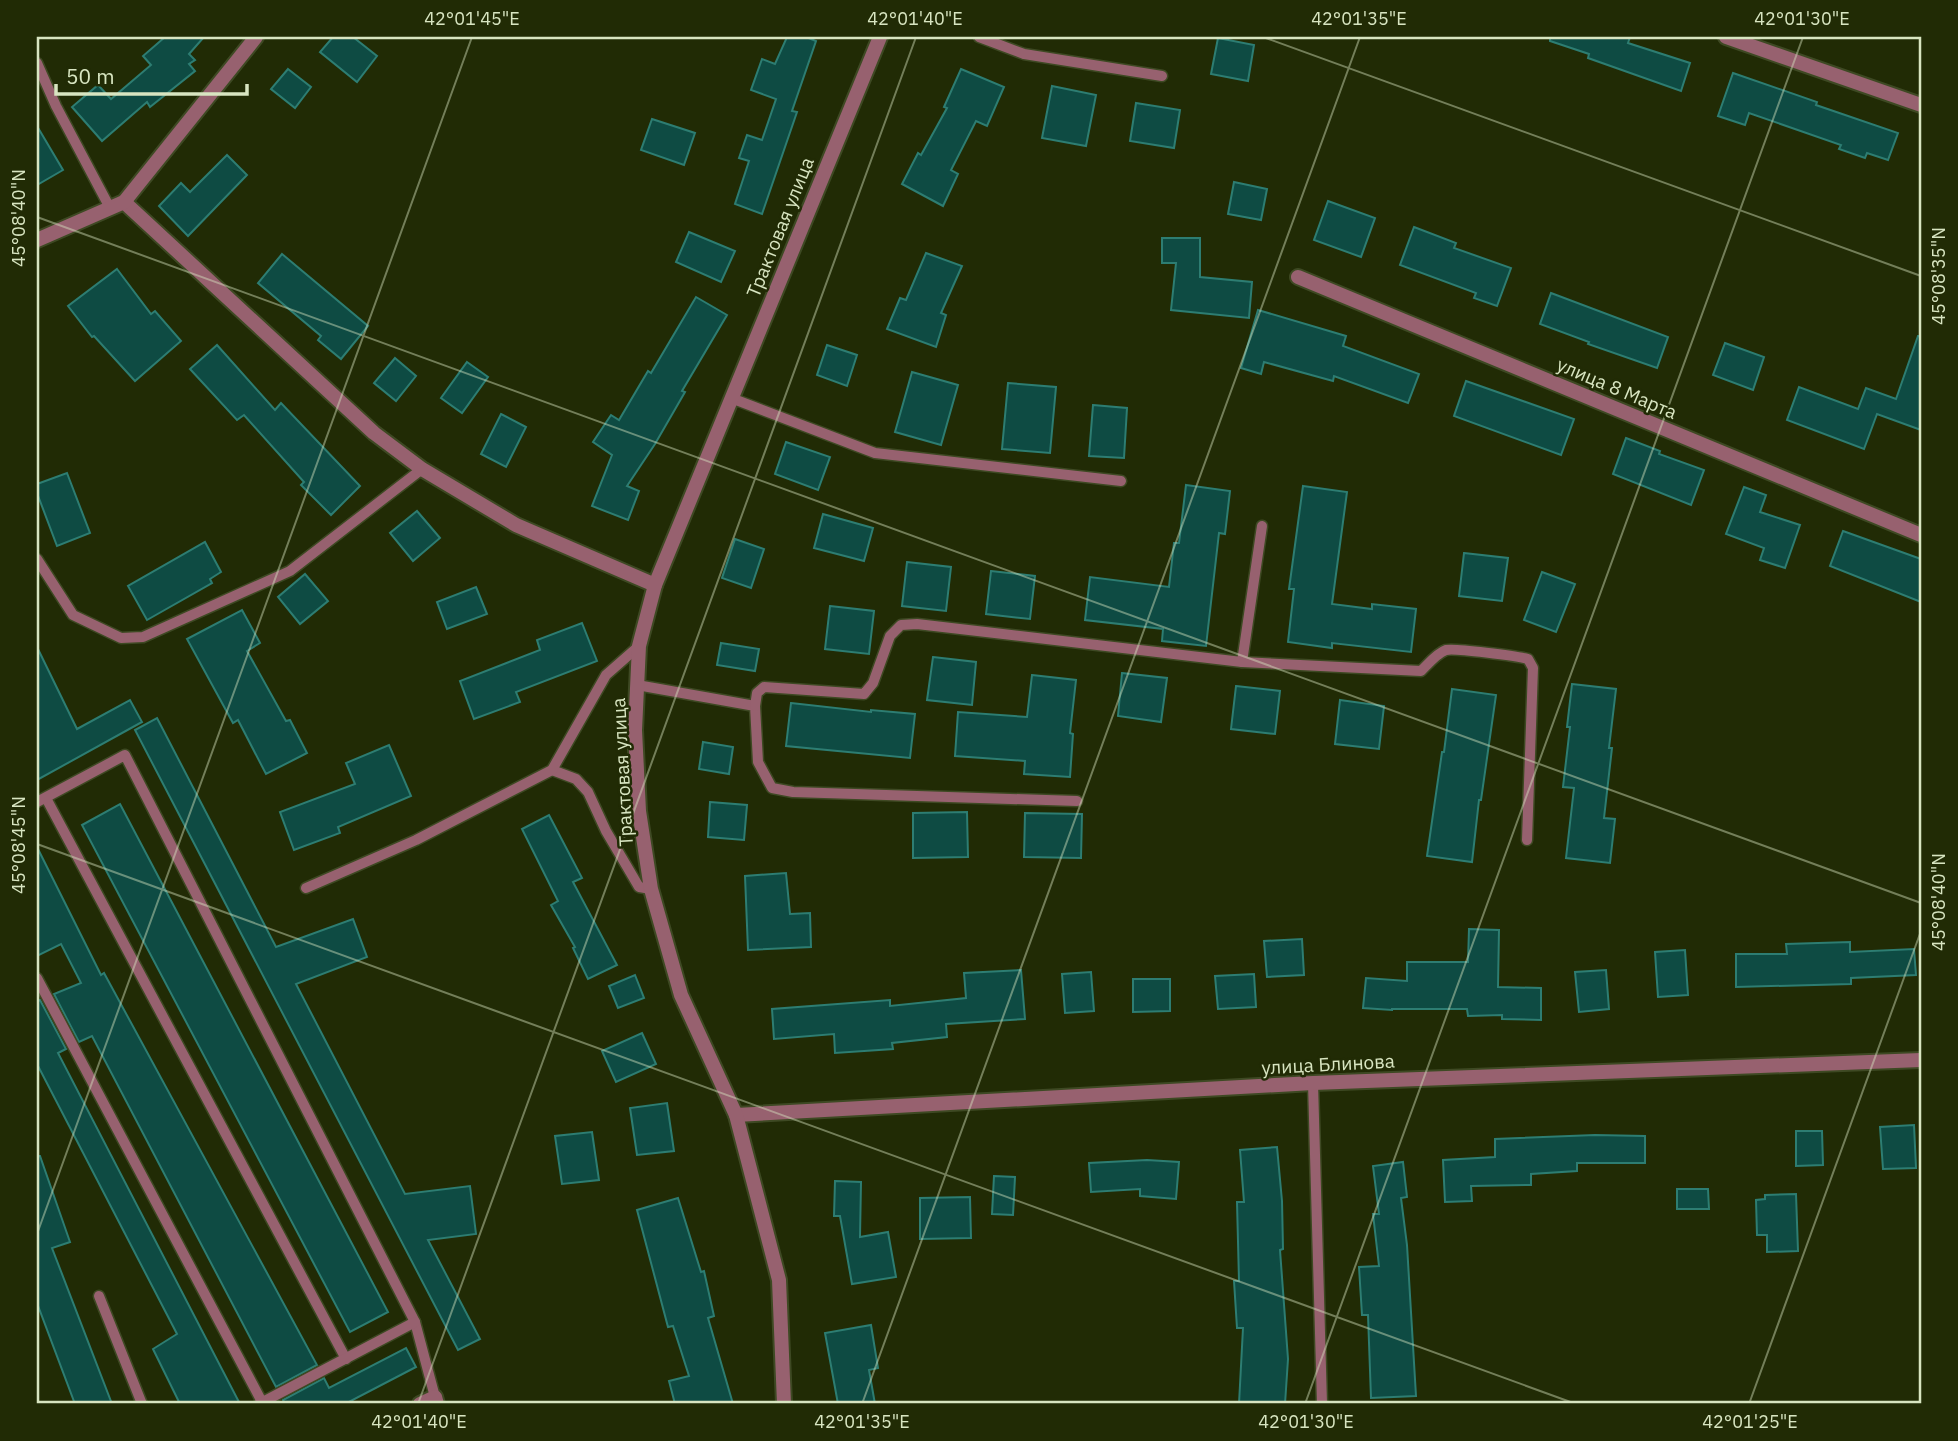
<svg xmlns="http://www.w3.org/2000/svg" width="1958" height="1441" viewBox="0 0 1958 1441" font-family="'IBM Plex Sans',sans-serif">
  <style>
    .building { fill: #0e4b43; stroke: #2d7d72; stroke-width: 2 }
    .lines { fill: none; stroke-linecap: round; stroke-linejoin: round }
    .service-casing { stroke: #3e4923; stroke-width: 13 }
    .minor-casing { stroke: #3e4923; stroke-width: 18 }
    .tertiary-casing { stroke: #3e4923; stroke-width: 18 }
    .service { stroke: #97616f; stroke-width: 10 }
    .minor { stroke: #97616f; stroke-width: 14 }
    .tertiary { stroke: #97616f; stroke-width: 14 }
    .ticks { fill: none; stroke: #d8e5c1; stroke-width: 2; stroke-opacity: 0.45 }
    .labels { text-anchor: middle; stroke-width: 5; stroke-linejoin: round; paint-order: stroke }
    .street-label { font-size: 19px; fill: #d8e5c1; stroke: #212b05 }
    .neatline { fill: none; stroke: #d8e5c1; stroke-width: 2.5 }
    .ticks-label { font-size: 18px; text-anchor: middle; fill: #d8e5c1 }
  </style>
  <rect width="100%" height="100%" fill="#212b05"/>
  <g class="building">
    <polygon points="165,37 204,37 189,54 195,60 189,64 195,71 150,107 147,102 102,141 72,107 98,85 111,99 151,65 143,56"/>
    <polygon points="333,37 353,37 377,56 357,82 320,52"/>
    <polygon points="787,37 806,37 816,41 792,111 797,112 762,214 735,204 749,161 739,158 747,135 762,140 776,99 751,90 762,59 775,64"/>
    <polygon points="1550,37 1630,37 1628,43 1690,63 1681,91 1588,58 1589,54 1550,41"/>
    <polygon points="1218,38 1254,45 1248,81 1211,74"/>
    <polygon points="288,69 311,87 295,108 271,89"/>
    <polygon points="961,69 1004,87 987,126 976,121 951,170 958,174 943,206 902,184 918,153 921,155 947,108 944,107"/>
    <polygon points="1733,73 1817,102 1816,105 1898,133 1888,160 1867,153 1865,158 1839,149 1841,145 1749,113 1745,125 1718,116"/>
    <polygon points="1052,86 1096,95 1086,146 1042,138"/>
    <polygon points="1136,103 1180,110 1174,148 1130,141"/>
    <polygon points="652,119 695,133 684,165 641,150"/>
    <polygon points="37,126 63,170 37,185"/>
    <polygon points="227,155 247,175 188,236 159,206 181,183 190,192"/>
    <polygon points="1234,182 1267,189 1261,220 1228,214"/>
    <polygon points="1328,201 1375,218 1361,257 1314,240"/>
    <polygon points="1414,227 1456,243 1454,248 1511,268 1497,306 1474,298 1476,293 1400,265"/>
    <polygon points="689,232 735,251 721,282 676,262"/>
    <polygon points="1162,238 1200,238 1200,277 1252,282 1249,318 1171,310 1176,263 1162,263"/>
    <polygon points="926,253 962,266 941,313 946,315 936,347 887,329 900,298 906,300"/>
    <polygon points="282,254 368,326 341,359 318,340 321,336 258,283"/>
    <polygon points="117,269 151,314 155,311 181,341 135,381 94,336 92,337 68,306"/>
    <polygon points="1551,293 1668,337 1657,368 1588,344 1589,342 1540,324"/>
    <polygon points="696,297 727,315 682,391 685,392 655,444 627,486 639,491 628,520 592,506 612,455 593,442 611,415 619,420 648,371 651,373"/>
    <polygon points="1258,310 1346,336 1343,346 1419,374 1408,403 1334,376 1333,381 1264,362 1261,374 1241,368"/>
    <polygon points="1918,336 1921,336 1921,430 1877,414 1864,449 1787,420 1799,387 1858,409 1866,388 1896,399"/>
    <polygon points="1725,343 1764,357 1753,390 1713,375"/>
    <polygon points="217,345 275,410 281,403 360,486 331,515 301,485 304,482 244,415 237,420 190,369"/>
    <polygon points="827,345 857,355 847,386 817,375"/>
    <polygon points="395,358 416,376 396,401 374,383"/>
    <polygon points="467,362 488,377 462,413 441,398"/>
    <polygon points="912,372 958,385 941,445 895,432"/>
    <polygon points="1466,381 1574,419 1561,455 1454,416"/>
    <polygon points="1008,383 1056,387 1050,453 1002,449"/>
    <polygon points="1093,405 1127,408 1124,458 1089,456"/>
    <polygon points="501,414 526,427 506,467 481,454"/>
    <polygon points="1626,438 1660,451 1659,454 1704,470 1691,505 1613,474"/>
    <polygon points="786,442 830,457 818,490 775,474"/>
    <polygon points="67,473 90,533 57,546 37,493 37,484"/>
    <polygon points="1186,485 1230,491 1225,534 1219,533 1206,646 1162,641 1163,629 1085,620 1090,577 1169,587 1174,543 1179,543"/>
    <polygon points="1303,486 1347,492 1332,604 1372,609 1372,604 1416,609 1411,652 1332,643 1332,648 1288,642 1294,589 1289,589"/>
    <polygon points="1744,487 1766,495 1760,512 1800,525 1785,568 1760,560 1764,548 1726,534"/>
    <polygon points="417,511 440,538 413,561 390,533"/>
    <polygon points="823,514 873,528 864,561 814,548"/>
    <polygon points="1843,531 1921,559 1921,602 1830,566"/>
    <polygon points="735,539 764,549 751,588 722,578"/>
    <polygon points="205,542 221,572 210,579 212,583 147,620 128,586"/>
    <polygon points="1464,553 1508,558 1502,601 1459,596"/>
    <polygon points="907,562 951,567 946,611 902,606"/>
    <polygon points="991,571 1035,576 1030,619 986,614"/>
    <polygon points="1542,572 1575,584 1556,632 1524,620"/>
    <polygon points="305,574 328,601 300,624 278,597"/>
    <polygon points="476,587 487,614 447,629 437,602"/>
    <polygon points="830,606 874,611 869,654 825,649"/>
    <polygon points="242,610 260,643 247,651 286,721 290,720 307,753 266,774 238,720 233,723 187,639"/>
    <polygon points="582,623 597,661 516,692 520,702 474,719 460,681 540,650 537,640"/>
    <polygon points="721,643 759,649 755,671 717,665"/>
    <polygon points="37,647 77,729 130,700 142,722 37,780"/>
    <polygon points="933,657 976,662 972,705 927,700"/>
    <polygon points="1122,673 1167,678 1161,722 1118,716"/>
    <polygon points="1032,675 1076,680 1070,733 1073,734 1070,777 1024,774 1025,761 955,756 958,712 1027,717"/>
    <polygon points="1572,684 1616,689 1609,748 1612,748 1604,818 1615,819 1610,863 1566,858 1574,788 1563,787 1570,727 1567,727"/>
    <polygon points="1236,686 1280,691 1275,734 1231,729"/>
    <polygon points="1452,689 1496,695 1481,800 1479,800 1472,862 1427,856 1442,752 1444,752"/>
    <polygon points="1340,700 1384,706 1379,749 1335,744"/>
    <polygon points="791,703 871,712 871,710 915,714 910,758 786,746"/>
    <polygon points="157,718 276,947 353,919 367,957 296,984 405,1194 470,1186 476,1234 428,1240 480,1339 458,1350 135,730"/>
    <polygon points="703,742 733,747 729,774 699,769"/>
    <polygon points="389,745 411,796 338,827 340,833 294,850 280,812 355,784 346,763"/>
    <polygon points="710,802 747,805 744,840 708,837"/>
    <polygon points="120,804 388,1312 350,1332 82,825"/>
    <polygon points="967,812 968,857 913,858 913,813"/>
    <polygon points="1025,813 1082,814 1081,858 1024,857"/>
    <polygon points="549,815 582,878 573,882 617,965 588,979 573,948 575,947 551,905 558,901 522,829"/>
    <polygon points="37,847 101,975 104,973 317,1365 276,1387 92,1036 79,1042 54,994 81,983 61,944 37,956"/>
    <polygon points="786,873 790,914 810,913 811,947 748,950 745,876"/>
    <polygon points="1469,929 1499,930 1498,987 1541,988 1541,1020 1502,1019 1502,1015 1468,1016 1467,1009 1392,1009 1392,1010 1363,1008 1366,978 1407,981 1407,962 1468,962"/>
    <polygon points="1302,939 1304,975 1267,977 1264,941"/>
    <polygon points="1850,942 1850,952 1914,949 1916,975 1851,978 1851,984 1736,987 1736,954 1787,954 1786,944"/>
    <polygon points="1685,950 1688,995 1658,997 1655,952"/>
    <polygon points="1021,970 1025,1019 946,1024 947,1037 892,1043 893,1049 835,1053 834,1034 774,1039 772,1009 890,1000 890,1006 966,998 964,973"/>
    <polygon points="1606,970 1609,1009 1579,1012 1575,972"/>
    <polygon points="1091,972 1094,1011 1065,1013 1062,974"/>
    <polygon points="1254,974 1256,1007 1218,1009 1215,976"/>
    <polygon points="635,975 644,998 618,1008 609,986"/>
    <polygon points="1133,979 1170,979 1170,1011 1133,1012"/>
    <polygon points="40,1000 66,1049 58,1053 240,1404 180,1404 153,1349 177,1334 37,1064 37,1002"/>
    <polygon points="642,1033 656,1064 616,1082 602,1051"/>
    <polygon points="667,1103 674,1151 637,1155 630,1108"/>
    <polygon points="1914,1125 1916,1168 1883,1169 1880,1127"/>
    <polygon points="1796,1131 1822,1131 1823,1165 1796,1166"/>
    <polygon points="592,1132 599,1180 562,1184 555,1136"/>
    <polygon points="1595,1135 1645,1136 1645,1163 1577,1163 1577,1171 1531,1174 1531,1185 1471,1186 1472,1201 1445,1202 1443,1160 1495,1157 1495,1139"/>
    <polygon points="1277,1147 1282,1201 1283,1249 1280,1250 1288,1359 1285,1404 1239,1404 1243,1328 1237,1328 1234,1281 1239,1281 1237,1202 1244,1202 1240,1150"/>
    <polygon points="37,1156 40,1156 70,1242 52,1248 112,1404 75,1404 37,1303"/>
    <polygon points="1147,1160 1179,1162 1176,1199 1140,1196 1140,1189 1091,1192 1089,1163"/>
    <polygon points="1403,1162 1407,1197 1401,1198 1407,1245 1416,1396 1371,1398 1368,1315 1362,1315 1359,1267 1379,1266 1373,1214 1379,1214 1373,1166"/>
    <polygon points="994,1176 1015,1177 1013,1215 992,1214"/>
    <polygon points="835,1181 861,1182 860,1237 888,1232 896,1277 852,1284 840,1216 834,1216"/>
    <polygon points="1677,1189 1708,1189 1709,1209 1677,1209"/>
    <polygon points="1796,1194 1798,1251 1767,1252 1767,1235 1757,1235 1756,1200 1765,1199 1765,1195"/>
    <polygon points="970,1197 971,1238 920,1239 920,1198"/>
    <polygon points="678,1198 701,1272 704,1271 714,1316 708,1318 733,1404 675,1404 669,1381 689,1376 673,1326 668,1327 637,1210"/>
    <polygon points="871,1325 878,1368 869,1370 875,1404 838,1404 825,1333"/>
    <polygon points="406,1348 416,1367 345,1404 285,1404 283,1400 324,1378 329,1388"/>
  </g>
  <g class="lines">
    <g class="service-casing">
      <g id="service">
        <polyline points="979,37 1024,54 1162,76"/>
        <polyline points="37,63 56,106 110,208"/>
        <polyline points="731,398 875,453 1121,481"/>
        <polyline points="37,559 73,615 121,638 143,637 290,571 422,469"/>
        <polyline points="1242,662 1262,526"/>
        <polyline points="637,685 755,706 758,762 772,788 793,792 1077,801"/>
        <path d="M755 706 757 693 764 687 864 694 873 683 890 636 901 625 917 624 1242 662 1421 671C1428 664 1437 653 1446 650 1455 648 1517 656 1528 659L1533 668 1527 840"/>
        <polyline points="552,770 576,779 588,792 606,831 639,887 651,889"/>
        <polyline points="46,798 346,1359"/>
        <polyline points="37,802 125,755 415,1322 435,1397"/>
        <polyline points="306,888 416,840 552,770 606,675 639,646"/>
        <polyline points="37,978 262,1402"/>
        <polyline points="1313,1083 1322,1404"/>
        <polyline points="99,1296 142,1404"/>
        <polyline points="259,1404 415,1322"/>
      </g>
    </g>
    <g class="minor-casing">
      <g id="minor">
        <polyline points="1726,37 1921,105"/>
        <polyline points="1298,277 1921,535"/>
        <polyline points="736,1115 1313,1083 1921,1060"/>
        <polyline points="420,1404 435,1397 437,1404"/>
      </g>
    </g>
    <g class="tertiary-casing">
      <g id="tertiary">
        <polyline points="124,202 374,433 422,469 516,525 655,585"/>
        <polyline points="37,240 124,202 256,37"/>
        <polyline points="784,1404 779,1280 736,1115 681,995 651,889 639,811 635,730 639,646 655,585 880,37"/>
      </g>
    </g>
    <use href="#service" class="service"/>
    <use href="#minor" class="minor"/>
    <use href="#tertiary" class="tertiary"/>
  </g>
  <path class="ticks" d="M1263 37 1921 276M37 217 1921 903M37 844 1576 1404M37 1234 472 37M418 1404 916 37M862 1404 1360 37M1305 1404 1803 37M1749 1404 1921 931"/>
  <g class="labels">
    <g class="street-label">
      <text transform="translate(780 227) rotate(-68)" y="7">Трактовая улица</text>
      <text transform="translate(1617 388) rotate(23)" y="7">улица 8 Марта</text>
      <text transform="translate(622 772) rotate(-93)" y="7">Трактовая улица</text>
      <text transform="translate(1328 1064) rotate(-3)" y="7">улица Блинова</text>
    </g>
  </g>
  <rect width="1958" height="1441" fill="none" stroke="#212b05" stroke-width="77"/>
  <path d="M56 84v10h191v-10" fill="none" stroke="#d8e5c1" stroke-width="3.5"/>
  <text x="66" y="84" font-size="21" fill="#d8e5c1" stroke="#212b05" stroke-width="5" paint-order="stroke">50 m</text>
  <rect x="38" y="38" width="1882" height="1364" class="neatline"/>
  <g class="ticks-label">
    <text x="472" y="25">42°01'45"E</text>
    <text x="915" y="25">42°01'40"E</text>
    <text x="1359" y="25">42°01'35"E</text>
    <text x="1802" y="25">42°01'30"E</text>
    <text transform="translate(19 218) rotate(-90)" y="6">45°08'40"N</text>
    <text transform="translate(1939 276) rotate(-90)" y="6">45°08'35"N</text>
    <text transform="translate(19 845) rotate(-90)" y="6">45°08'45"N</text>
    <text transform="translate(1939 902) rotate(-90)" y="6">45°08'40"N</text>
    <text x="419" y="1428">42°01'40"E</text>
    <text x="862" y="1428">42°01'35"E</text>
    <text x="1306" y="1428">42°01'30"E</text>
    <text x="1750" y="1428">42°01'25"E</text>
  </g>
</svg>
